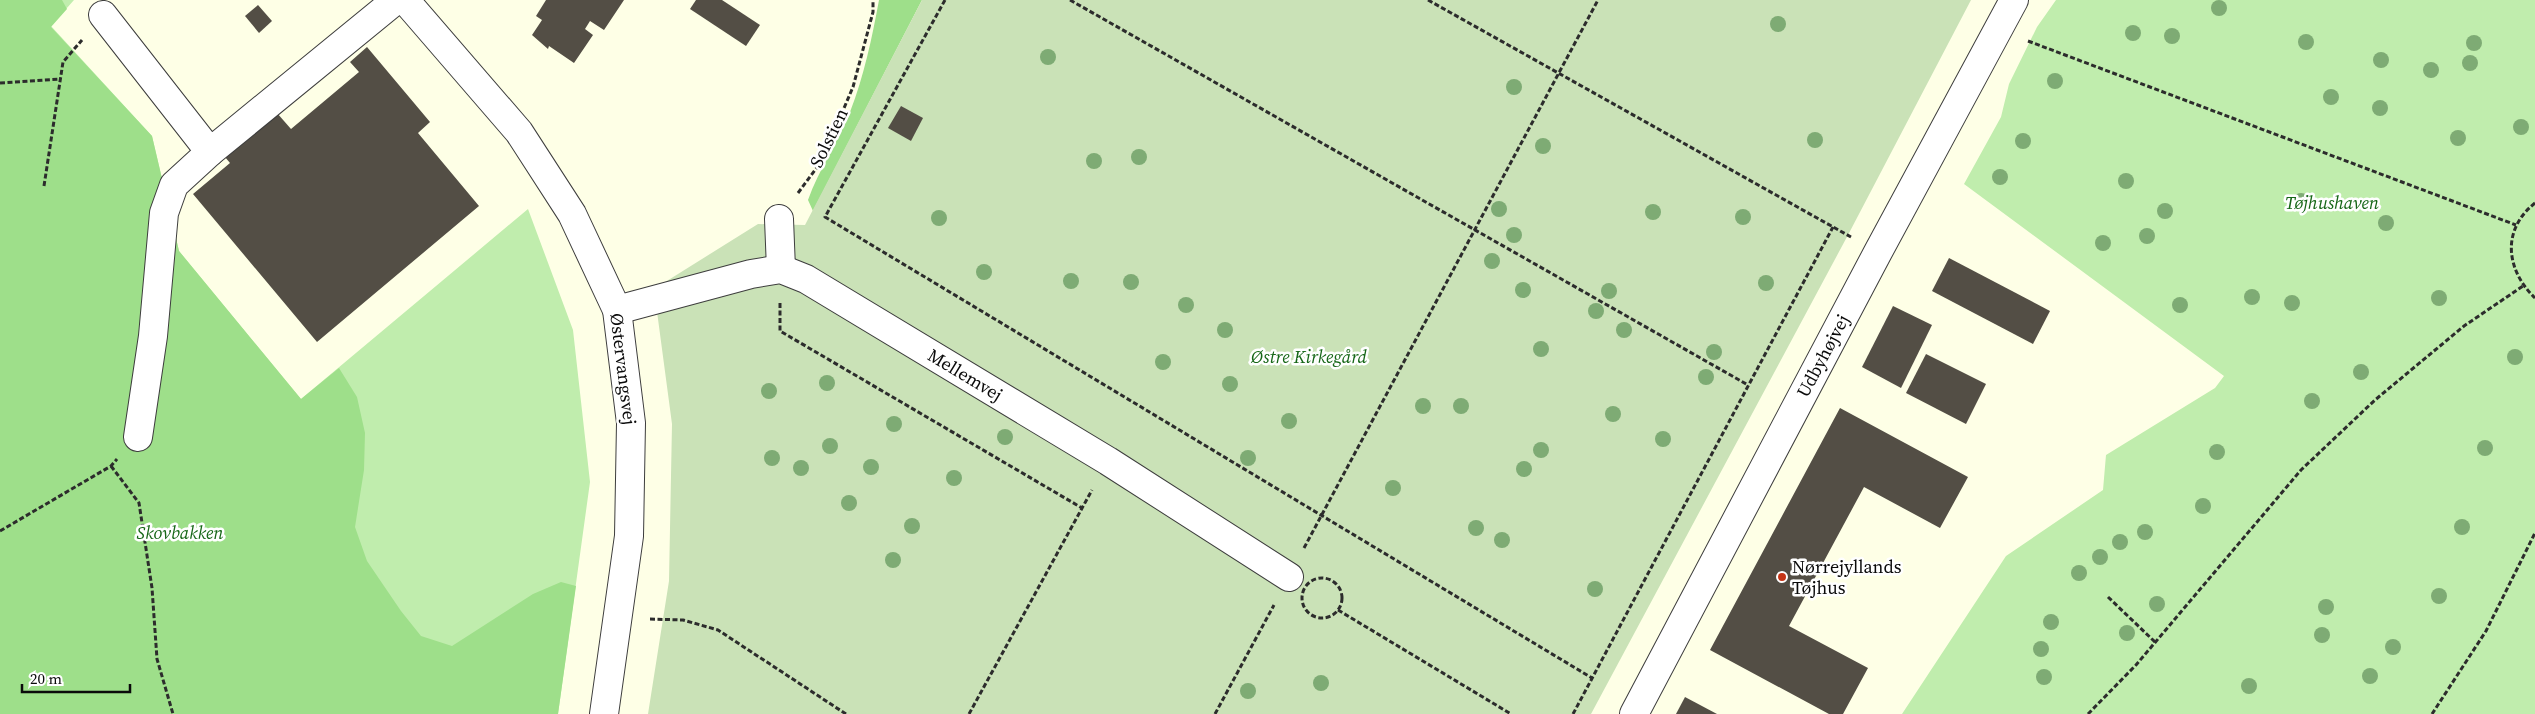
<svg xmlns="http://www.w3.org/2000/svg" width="2535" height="714" viewBox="0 0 2535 714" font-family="'Source Serif 4',serif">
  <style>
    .green { fill: #c0edad }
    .forest { fill: #9edf8a }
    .cemetery { fill: #cae2b7 }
    .building { fill: #534e45 }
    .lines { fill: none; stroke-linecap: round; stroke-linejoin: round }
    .minor-casing { stroke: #3d3d3d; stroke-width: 30 }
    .path { stroke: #2c2c2c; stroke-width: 3; stroke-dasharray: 5 2.5; stroke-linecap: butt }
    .minor { stroke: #fff; stroke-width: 28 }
    .tree { fill: #7eab74 }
    .poi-dot { fill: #c53416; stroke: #fff; stroke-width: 2 }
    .labels { text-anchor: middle; stroke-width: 5; stroke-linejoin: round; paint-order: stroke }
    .street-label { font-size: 18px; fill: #0a0a0a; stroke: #fff }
    .park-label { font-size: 18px; font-style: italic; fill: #156616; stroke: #fff }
    .poi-label { font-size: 18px; fill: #0a0a0a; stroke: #fff; text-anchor: start }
  </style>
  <rect width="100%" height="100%" fill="#feffe6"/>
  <g class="green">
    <polygon points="0,0 74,0 51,26 152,136 179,251 301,399 528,209 573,330 590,482 558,714 0,714"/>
    <polygon points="2056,0 2535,0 2535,714 1902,714 2006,556 2103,490 2106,455 2215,388 2224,376 1964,184 2001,117 2009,84 2037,27"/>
  </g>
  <g class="forest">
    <polygon points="0,0 62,0 67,9 51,27 152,136 179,251 301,399 339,368 357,397 365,433 364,470 355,527 367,561 401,611 421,636 452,646 533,594 561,582 576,586 558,714 0,714"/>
    <path d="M879 0H922L813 211 808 200C819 169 838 142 850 112 864 76 872 38 879 0Z"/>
  </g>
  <polygon class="cemetery" points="922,0 1971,0 1848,235 1591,714 648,714 669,581 672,424 654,289 758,224 805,225"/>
  <g class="building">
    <polygon points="546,0 624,0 604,30 590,21 585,29 593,35 574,63 549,46 548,49 532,35 542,20 536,16"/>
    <polygon points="696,0 722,0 760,25 746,46 690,9"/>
    <polygon points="258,5 272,21 259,33 245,16"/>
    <polygon points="367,47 430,122 418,133 479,206 317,342 193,194 230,163 225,157 277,113 291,129 359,72 350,62"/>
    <polygon points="901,106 923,118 911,141 888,128"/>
    <polygon points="1949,258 2050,311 2033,344 1932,291"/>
    <polygon points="1893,306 1932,325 1901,388 1862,367"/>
    <polygon points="1926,354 1986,384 1966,424 1906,393"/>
    <polygon points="1840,408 1968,477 1940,528 1864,487 1789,626 1868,668 1843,714 1829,714 1710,650"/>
    <polygon points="1685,697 1717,714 1676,714"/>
  </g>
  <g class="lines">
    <g class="minor-casing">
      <g id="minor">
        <polyline points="405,0 519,132 572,214 617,310 631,423 629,536 604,714"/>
        <polyline points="103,15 210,152 396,0"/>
        <polyline points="779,219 781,269"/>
        <polyline points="617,310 751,274 781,269 806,279 1108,461 1289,577"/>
        <polyline points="138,437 153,336 164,213 174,185 210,152"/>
        <polyline points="1634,714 1878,252 2014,0"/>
      </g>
    </g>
    <g class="path">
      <polyline points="945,0 825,217 1592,678"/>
      <polyline points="1070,0 1748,385"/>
      <polyline points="1428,0 1851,237"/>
      <polyline points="2028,41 2516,225"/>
      <polyline points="0,83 61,79"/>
      <polyline points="44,186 63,62 82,40"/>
      <polyline points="798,193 821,162 853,87 873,12 873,0"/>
      <path d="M2535 203C2501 230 2506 270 2535 298"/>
      <polyline points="780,303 780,331 1082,508"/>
      <polyline points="111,466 139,503 152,588 157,659 173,714"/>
      <polyline points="0,531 111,466 117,459"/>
      <polyline points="1304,548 1598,0"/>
      <circle cx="1322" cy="598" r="20"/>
      <polyline points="2108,597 2155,642"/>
      <polyline points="1338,610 1511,714"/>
      <polyline points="650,619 683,620 718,630 846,714"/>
      <polyline points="969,714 1092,490"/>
      <polyline points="1215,714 1274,605"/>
      <polyline points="1573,714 1833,227"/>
      <polyline points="2088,714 2136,665 2301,470 2375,400 2464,326 2523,286"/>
      <polyline points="2432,714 2486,631 2535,533"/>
    </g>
    <use href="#minor" class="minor"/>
  </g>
  <g class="tree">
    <circle cx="2219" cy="8" r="8"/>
    <circle cx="1778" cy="24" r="8"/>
    <circle cx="2133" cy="33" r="8"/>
    <circle cx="2172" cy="36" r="8"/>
    <circle cx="2306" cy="42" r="8"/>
    <circle cx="2474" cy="43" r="8"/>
    <circle cx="1048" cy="57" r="8"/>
    <circle cx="2381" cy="60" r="8"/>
    <circle cx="2470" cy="63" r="8"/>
    <circle cx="2431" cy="70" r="8"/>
    <circle cx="2055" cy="81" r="8"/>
    <circle cx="1514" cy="87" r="8"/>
    <circle cx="2331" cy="97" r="8"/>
    <circle cx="2380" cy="108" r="8"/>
    <circle cx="2521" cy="127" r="8"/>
    <circle cx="2458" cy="138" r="8"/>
    <circle cx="1815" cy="140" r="8"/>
    <circle cx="2023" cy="141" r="8"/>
    <circle cx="1543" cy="146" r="8"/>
    <circle cx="1139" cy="157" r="8"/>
    <circle cx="1094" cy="161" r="8"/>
    <circle cx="2000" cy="177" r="8"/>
    <circle cx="2126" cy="181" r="8"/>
    <circle cx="2301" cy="201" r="8"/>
    <circle cx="1499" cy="209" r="8"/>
    <circle cx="2165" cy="211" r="8"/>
    <circle cx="1653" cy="212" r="8"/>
    <circle cx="1743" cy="217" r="8"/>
    <circle cx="939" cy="218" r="8"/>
    <circle cx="2386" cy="223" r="8"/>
    <circle cx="1514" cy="235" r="8"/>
    <circle cx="2147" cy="236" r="8"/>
    <circle cx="2103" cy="243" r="8"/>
    <circle cx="1492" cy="261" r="8"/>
    <circle cx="984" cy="272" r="8"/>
    <circle cx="1071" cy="281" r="8"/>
    <circle cx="1131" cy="282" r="8"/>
    <circle cx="1766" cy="283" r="8"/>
    <circle cx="1523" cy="290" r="8"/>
    <circle cx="1609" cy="291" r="8"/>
    <circle cx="2252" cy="297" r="8"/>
    <circle cx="2439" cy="298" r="8"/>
    <circle cx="2292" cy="303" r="8"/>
    <circle cx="1186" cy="305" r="8"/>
    <circle cx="2180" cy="305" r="8"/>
    <circle cx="1596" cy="311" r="8"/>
    <circle cx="1225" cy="330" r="8"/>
    <circle cx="1624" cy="330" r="8"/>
    <circle cx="1541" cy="349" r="8"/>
    <circle cx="1714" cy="352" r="8"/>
    <circle cx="2515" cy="357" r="8"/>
    <circle cx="1163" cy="362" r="8"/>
    <circle cx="2361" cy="372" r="8"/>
    <circle cx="1706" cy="377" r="8"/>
    <circle cx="827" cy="383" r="8"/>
    <circle cx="1230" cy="384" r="8"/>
    <circle cx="769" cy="391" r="8"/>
    <circle cx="2312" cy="401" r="8"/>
    <circle cx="1423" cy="406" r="8"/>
    <circle cx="1461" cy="406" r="8"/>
    <circle cx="1613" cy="414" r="8"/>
    <circle cx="1289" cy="421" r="8"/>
    <circle cx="894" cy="424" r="8"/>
    <circle cx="1005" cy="437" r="8"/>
    <circle cx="1663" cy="439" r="8"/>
    <circle cx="830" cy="446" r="8"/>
    <circle cx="2485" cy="448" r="8"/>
    <circle cx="1541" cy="450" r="8"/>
    <circle cx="2217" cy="452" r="8"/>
    <circle cx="772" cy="458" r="8"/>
    <circle cx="1248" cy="458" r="8"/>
    <circle cx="871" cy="467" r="8"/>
    <circle cx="801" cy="468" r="8"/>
    <circle cx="1524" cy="469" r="8"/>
    <circle cx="954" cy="478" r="8"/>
    <circle cx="1393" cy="488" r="8"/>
    <circle cx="849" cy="503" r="8"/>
    <circle cx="2203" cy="506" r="8"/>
    <circle cx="912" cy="526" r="8"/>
    <circle cx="2462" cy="527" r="8"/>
    <circle cx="1476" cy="528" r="8"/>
    <circle cx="2145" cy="532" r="8"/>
    <circle cx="1502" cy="540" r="8"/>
    <circle cx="2120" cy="542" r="8"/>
    <circle cx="2100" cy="557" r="8"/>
    <circle cx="893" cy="560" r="8"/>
    <circle cx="2079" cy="573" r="8"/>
    <circle cx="1595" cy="589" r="8"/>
    <circle cx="2439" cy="596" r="8"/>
    <circle cx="2157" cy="604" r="8"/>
    <circle cx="2326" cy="607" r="8"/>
    <circle cx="2051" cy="622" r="8"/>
    <circle cx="2127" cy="633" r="8"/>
    <circle cx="2322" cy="635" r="8"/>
    <circle cx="2393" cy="647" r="8"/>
    <circle cx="2041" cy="649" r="8"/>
    <circle cx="2370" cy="676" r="8"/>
    <circle cx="2044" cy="677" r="8"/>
    <circle cx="1321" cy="683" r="8"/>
    <circle cx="2249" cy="686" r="8"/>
    <circle cx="1248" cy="691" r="8"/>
  </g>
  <circle class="poi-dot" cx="1782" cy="577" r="5"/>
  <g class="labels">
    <g class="street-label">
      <text transform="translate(829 138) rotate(-64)" y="6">Solstien</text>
      <text transform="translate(1823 356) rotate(-62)" y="6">Udbyhøjvej</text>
      <text transform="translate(623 369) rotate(83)" y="6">Østervangsvej</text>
      <text transform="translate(965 375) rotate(31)" y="6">Mellemvej</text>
    </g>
    <g class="park-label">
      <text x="2332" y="209">Tøjhushaven</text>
      <text x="1309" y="363">Østre Kirkegård</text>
      <text x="180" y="539">Skovbakken</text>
    </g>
    <g class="poi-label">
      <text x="1792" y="573">Nørrejyllands<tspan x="1792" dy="21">Tøjhus</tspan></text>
    </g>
  </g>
  <path d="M22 684v8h108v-8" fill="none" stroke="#0a0a0a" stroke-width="2.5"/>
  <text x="30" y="684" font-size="15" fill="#0a0a0a" stroke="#ffffff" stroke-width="4" paint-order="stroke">20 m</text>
</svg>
